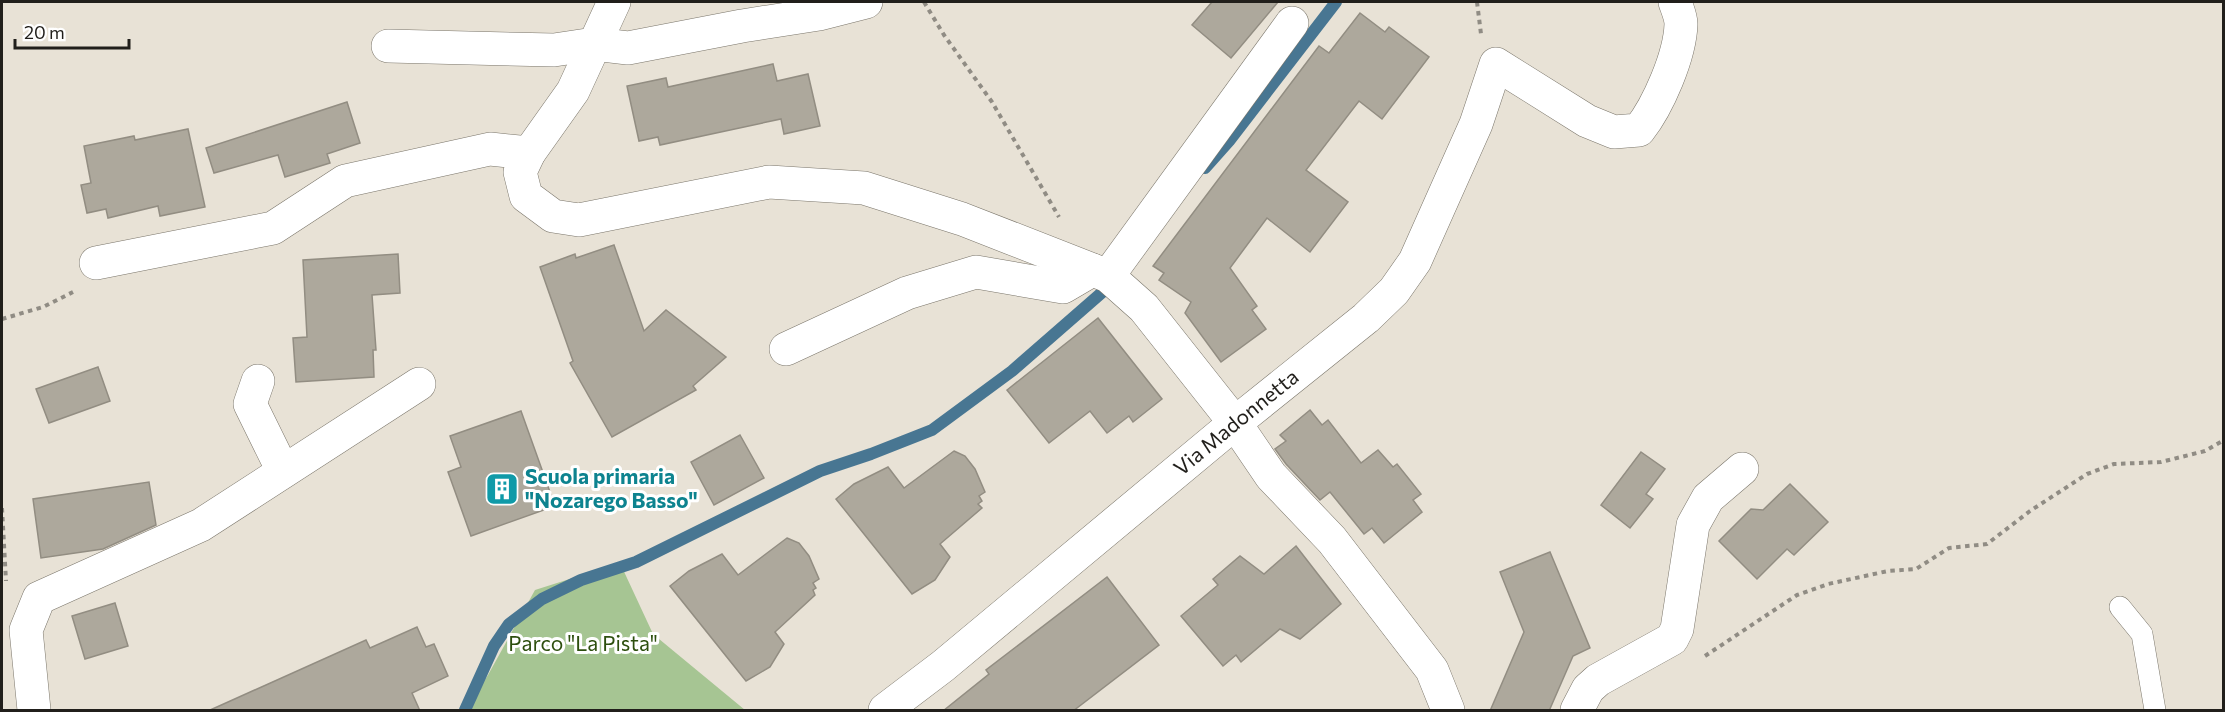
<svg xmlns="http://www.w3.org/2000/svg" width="2225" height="712" viewBox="0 0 2225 712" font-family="Commissioner,sans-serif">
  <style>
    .green { fill: #a6c593 }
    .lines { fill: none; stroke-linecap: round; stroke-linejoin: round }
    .stream { stroke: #487692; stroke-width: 12 }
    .building { fill: #ada89c; stroke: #928d82; stroke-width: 1.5 }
    .service-casing { stroke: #7a756a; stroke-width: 22 }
    .minor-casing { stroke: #7a756a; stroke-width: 34 }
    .path { stroke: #908c84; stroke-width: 4; stroke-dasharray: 4.5 4.5; stroke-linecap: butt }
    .service { stroke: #fff; stroke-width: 21 }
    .minor { stroke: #fff; stroke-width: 33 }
    .labels { text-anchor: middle; stroke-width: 6; stroke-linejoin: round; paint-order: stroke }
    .street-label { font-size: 21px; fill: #211f1b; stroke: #fff }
    .culture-label { font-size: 21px; font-weight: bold; fill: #0d838f; stroke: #fff; text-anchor: start }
    .park-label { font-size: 21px; fill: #2d4f0e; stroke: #fff }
  </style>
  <rect width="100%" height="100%" fill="#e8e2d6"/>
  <polygon class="green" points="620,563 653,634 745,710 466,710 488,675 535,590"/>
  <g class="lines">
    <g class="stream">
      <polyline points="1205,168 1229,141 1336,2"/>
      <polyline points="465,710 494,646 509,624 542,599 581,580 636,562 820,471 871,454 932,430 1012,371 1114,282"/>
    </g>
  </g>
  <g class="building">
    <polygon points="1212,2 1278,2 1231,58 1192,25"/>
    <polygon points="1360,13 1385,32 1389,27 1429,57 1382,119 1359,101 1306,170 1348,202 1310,252 1267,218 1230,268 1257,306 1252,310 1266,329 1221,362 1185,313 1191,302 1159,280 1164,273 1153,266 1319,46 1329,53"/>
    <polygon points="773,64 777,81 808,74 820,126 784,134 781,119 660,145 658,137 639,141 627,86 666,78 668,87"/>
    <polygon points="347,102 360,143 327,154 330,163 285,177 278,155 214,173 206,148"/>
    <polygon points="188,129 205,207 160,216 158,206 108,218 106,209 87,213 81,185 91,183 84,146 134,136 135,140"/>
    <polygon points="614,245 644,331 666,310 726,357 693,386 696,390 612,437 570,363 573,361 540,267 575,254 576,258"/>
    <polygon points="398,254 400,293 372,295 376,350 373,350 374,377 296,382 293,338 307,337 303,260"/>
    <polygon points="1098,318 1162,399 1133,422 1129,416 1107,433 1090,411 1049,443 1007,390"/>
    <polygon points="98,367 110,401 49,423 36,389"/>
    <polygon points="1310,410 1322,425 1328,420 1361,463 1378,450 1393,467 1397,464 1421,494 1413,500 1422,512 1384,543 1372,528 1364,534 1330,492 1320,500 1286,464 1275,449 1286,441 1280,435"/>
    <polygon points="521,411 555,506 471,536 448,472 461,467 450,436"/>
    <polygon points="740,435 764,478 714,505 691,462"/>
    <polygon points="954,451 965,456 975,469 985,492 979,496 982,501 978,504 982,508 940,544 950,557 935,580 912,594 836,499 854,484 888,467 904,488"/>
    <polygon points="1641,452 1665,469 1646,494 1653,499 1630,528 1601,505"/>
    <polygon points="149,482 156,525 103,549 41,558 33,499"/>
    <polygon points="1790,484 1828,522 1794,555 1787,549 1757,579 1719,541 1751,509 1763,510"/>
    <polygon points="787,538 799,543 809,556 819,579 813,583 816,588 813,590 815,595 775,632 784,644 770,667 746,681 670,586 689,571 722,554 738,575"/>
    <polygon points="1296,546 1341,604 1300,639 1280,629 1241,662 1236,655 1223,666 1181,616 1218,585 1213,579 1240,556 1264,574"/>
    <polygon points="1550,552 1590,648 1573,656 1549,711 1490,711 1524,632 1500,572"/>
    <polygon points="1107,577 1159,645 1073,711 943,711 989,674 986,670"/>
    <polygon points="115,603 128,646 85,659 72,616"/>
    <polygon points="417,627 426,647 434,644 448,676 412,693 420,711 208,711 366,640 370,648"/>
  </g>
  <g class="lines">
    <g class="service-casing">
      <polyline id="service" points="2120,607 2142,634 2155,710"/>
    </g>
    <g class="minor-casing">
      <g id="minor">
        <polyline points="614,2 573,91 529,153 520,172 526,196 553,216 579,220 769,182 864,188 962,219 1108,276 1144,308 1235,423 1271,476 1332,540 1432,670 1448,710"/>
        <polyline points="388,46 554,50 594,44 628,48 742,26 819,14 866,2"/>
        <polyline points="96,263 273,228 345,181 490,149 529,153"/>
        <polyline points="1108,276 1292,23"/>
        <polyline points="786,349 907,293 976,272 1063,287 1092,270"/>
        <polyline points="258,381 250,404 283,471"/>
        <polyline points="34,710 26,630 39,598 201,525 419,384"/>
        <path id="s1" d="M885 710 943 666 1235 423 1366 318 1394 291 1415 261 1476 124 1496 64 1587 121 1614 132 1639 130C1658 106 1680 56 1681 24 1681 17 1677 8 1675 2"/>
        <polyline points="1577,710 1588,689 1598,680 1672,639 1677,629 1693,525 1708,498 1742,469"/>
      </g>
    </g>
    <g class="path">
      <polyline points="924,2 944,35 992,102 1059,217"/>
      <polyline points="1477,2 1481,34"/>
      <polyline points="2,319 43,307 73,292"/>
      <polyline points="2,508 6,581"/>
      <polyline points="1705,656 1797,595 1828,584 1888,571 1916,569 1949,548 1987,544 2030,511 2087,474 2114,464 2161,462 2205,451 2224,440"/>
    </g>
    <use href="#service" class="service"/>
    <use href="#minor" class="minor"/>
  </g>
  <defs>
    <g id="building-square" transform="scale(1.725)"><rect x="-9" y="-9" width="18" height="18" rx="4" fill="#0f9aa8" stroke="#fff"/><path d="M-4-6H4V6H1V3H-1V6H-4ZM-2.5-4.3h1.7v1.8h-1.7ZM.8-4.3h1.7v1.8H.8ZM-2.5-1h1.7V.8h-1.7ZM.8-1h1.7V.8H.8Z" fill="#fff"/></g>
  </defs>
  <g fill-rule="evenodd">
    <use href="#building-square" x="502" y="489"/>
  </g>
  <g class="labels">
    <g class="street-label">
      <text dy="7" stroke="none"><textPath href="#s1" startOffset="454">Via Madonnetta</textPath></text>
    </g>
    <g class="culture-label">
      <text x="525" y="484">Scuola primaria<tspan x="525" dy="24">"Nozarego Basso"</tspan></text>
    </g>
    <g class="park-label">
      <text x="583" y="651">Parco "La Pista"</text>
    </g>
  </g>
  <rect width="2225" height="712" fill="none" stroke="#211f1b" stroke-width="6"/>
  <path d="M15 39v9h114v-9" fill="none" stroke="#211f1b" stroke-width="3"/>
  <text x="24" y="39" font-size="18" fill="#211f1b" stroke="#ffffff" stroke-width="4.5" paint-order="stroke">20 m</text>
</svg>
